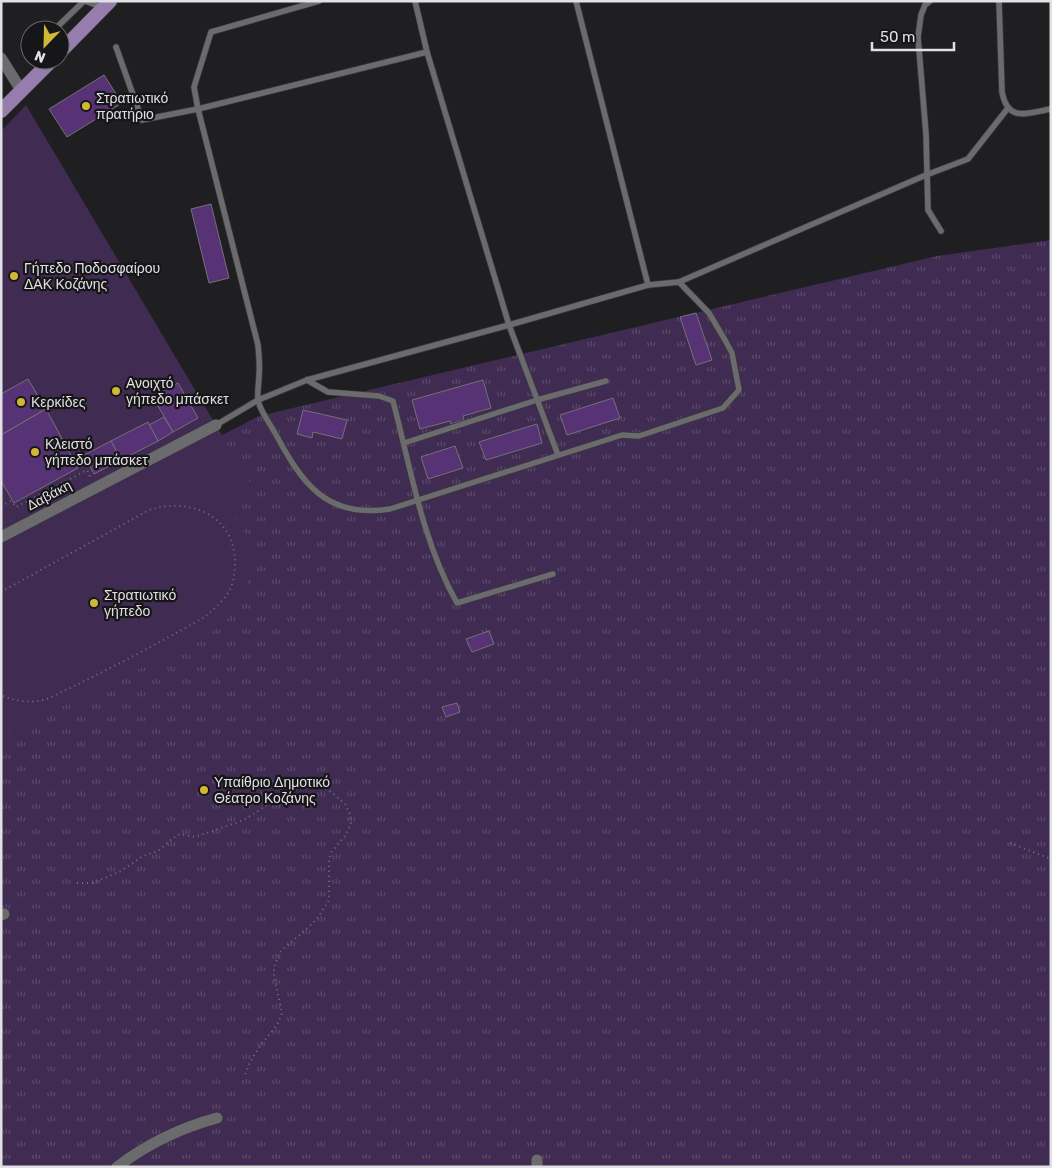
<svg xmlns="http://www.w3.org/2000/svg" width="1052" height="1168" viewBox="0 0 1052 1168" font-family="Rubik,sans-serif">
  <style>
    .park { fill: url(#park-tufts) }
    .pitch { fill: #402c52 }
    .building { fill: #573275; stroke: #737174 }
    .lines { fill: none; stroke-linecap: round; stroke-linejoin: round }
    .service-casing { stroke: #39383a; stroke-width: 7 }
    .minor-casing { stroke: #39383a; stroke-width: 12 }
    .primary-casing { stroke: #39383a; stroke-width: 15 }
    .path { stroke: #737274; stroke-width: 2; stroke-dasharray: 1 4; stroke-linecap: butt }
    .service { stroke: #6b6a6d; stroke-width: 5.5 }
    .minor { stroke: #6b6a6d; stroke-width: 11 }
    .primary { stroke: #967dae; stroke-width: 14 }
    .poi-dot { fill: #d1b736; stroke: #161517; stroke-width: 2 }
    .labels { text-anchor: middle; stroke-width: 4.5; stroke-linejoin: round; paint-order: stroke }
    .poi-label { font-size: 14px; fill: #e1e0e2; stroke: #161517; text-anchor: start }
    .street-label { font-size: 14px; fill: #e1e0e2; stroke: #161517 }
  </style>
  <defs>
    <pattern id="park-tufts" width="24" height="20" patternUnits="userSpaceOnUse" patternTransform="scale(1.25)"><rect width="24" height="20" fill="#402c52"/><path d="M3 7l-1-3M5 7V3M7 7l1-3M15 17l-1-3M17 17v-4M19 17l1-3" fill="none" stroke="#5b4a6b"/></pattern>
  </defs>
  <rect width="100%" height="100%" fill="#1f1e21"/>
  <polygon class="park" points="1051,240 1051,1167 1,1167 1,550 259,416 937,256"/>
  <path class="pitch" d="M26 105 252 486 224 502 253 547C251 571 245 601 228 618 220 627 209 633 199 639L1 737V131Z"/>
  <g class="building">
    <polygon points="104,75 122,103 67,137 49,109"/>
    <polygon points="211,204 229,278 209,283 191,209"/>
    <polygon points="696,313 712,360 696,365 680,317"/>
    <polygon points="28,379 46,409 1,435 1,394"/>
    <polygon points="483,380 491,408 463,416 464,420 451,424 450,421 420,429 412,400"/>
    <polygon points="178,383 198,418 173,432 153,397"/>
    <polygon points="613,398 620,418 567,435 560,415"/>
    <polygon points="46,409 78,468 14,503 1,481 1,435"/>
    <polygon points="303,410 347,420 342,439 313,432 312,438 297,434"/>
    <polygon points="164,417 173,432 158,441 149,425"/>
    <polygon points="148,422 158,441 121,460 111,441"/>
    <polygon points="537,424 542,443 486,460 479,442"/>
    <polygon points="111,441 121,460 94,474 84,455"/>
    <polygon points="455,446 463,468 428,479 421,457"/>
    <polygon points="489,631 494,644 472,652 466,639"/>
    <polygon points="457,703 460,712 446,717 442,707"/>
  </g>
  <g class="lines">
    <g class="service-casing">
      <g id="service">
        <polyline points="85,1 101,7"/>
        <path d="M319 1 211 32 194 87 198 109 258 345C259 355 260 366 259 376 259 383 257 392 258 399 258 408 271 425 275 433 302 483 326 519 390 509L622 435 639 436 723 408 739 390 732 353 725 340 709 313 679 282"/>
        <polyline points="415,1 427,52 509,325 558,455"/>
        <polyline points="576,1 648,285"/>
        <polyline points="930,1 925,5 921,15 918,37 926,134 928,210 941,231"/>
        <path d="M999 1 1002 92C1008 123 1027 113 1051 109"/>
        <polyline points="54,30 84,1"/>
        <polyline points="116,47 142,120 198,109 427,52"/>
        <path d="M307 380 328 392 379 396 393 401C411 469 422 541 457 603L553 574"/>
        <polyline points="216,425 258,400 307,380 509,325 648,285 679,282 926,175 968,159 1008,108"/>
        <polyline points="404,443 537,400 606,381"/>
      </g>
    </g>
    <g class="minor-casing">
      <g id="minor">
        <polyline points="1,58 21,90"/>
        <polyline points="1,537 216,425"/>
        <polyline points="1,915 4,914"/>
        <path d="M117 1167C147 1144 180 1128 217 1118"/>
        <polyline points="537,1167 537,1160"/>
      </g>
    </g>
    <g class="primary-casing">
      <g id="primary">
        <polyline points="60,52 110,1"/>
        <polyline points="1,111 52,60"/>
      </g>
    </g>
    <g class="path">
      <polyline points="1,506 11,501 16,507 87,470 90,477"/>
      <path d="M1 592 149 510C188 497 233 514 235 560 235 572 234 583 228 593 223 601 214 609 207 615 197 622 185 628 174 634 140 653 105 671 70 688 60 692 49 700 38 701 26 703 12 700 1 695"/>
      <polyline points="1010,843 1051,859"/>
      <polyline points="77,883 93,883 121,871 143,856 158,851 173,838 180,834 195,837 244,820 292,789 316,786 329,790 345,804 350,814 351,824 345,836 332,851 329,859 329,900 319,916 312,924 280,952 274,967 274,977 282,1013 277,1025 260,1046 250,1062 245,1075"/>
    </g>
    <use href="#service" class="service"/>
    <use href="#minor" class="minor"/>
    <use href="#primary" class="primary"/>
  </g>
  <g class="poi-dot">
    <circle cx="86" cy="106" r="5"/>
    <circle cx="14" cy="276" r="5"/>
    <circle cx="116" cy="391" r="5"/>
    <circle cx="21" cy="402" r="5"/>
    <circle cx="35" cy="452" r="5"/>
    <circle cx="94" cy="603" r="5"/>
    <circle cx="204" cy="790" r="5"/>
  </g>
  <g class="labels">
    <g class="poi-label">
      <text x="96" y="103">Στρατιωτικό<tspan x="96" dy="16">πρατήριο</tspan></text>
      <text x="24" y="273">Γήπεδο Ποδοσφαίρου<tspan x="24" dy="16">ΔΑΚ Κοζάνης</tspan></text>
      <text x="126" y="388">Ανοιχτό<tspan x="126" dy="16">γήπεδο μπάσκετ</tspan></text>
      <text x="31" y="407">Κερκίδες</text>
      <text x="45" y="449">Κλειστό<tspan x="45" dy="16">γήπεδο μπάσκετ</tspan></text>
      <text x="104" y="600">Στρατιωτικό<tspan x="104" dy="16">γήπεδο</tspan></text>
      <text x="214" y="787">Υπαίθριο Δημοτικό<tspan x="214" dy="16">Θέατρο Κοζάνης</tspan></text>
    </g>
    <g class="street-label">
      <text transform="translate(49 495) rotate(-28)" y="5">Δαβάκη</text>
    </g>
  </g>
  <rect width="1052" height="1168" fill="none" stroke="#e1e0e2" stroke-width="5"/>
  <g transform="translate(45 45) rotate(203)"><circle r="24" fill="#161517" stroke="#676668"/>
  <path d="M0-4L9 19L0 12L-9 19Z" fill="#d1b736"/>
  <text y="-8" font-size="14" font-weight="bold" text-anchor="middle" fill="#e1e0e2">N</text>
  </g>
  <path d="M872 42v8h82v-8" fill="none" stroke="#e1e0e2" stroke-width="2.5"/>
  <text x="880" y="42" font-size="15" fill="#e1e0e2" stroke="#161517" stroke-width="4" paint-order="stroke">50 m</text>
</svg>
